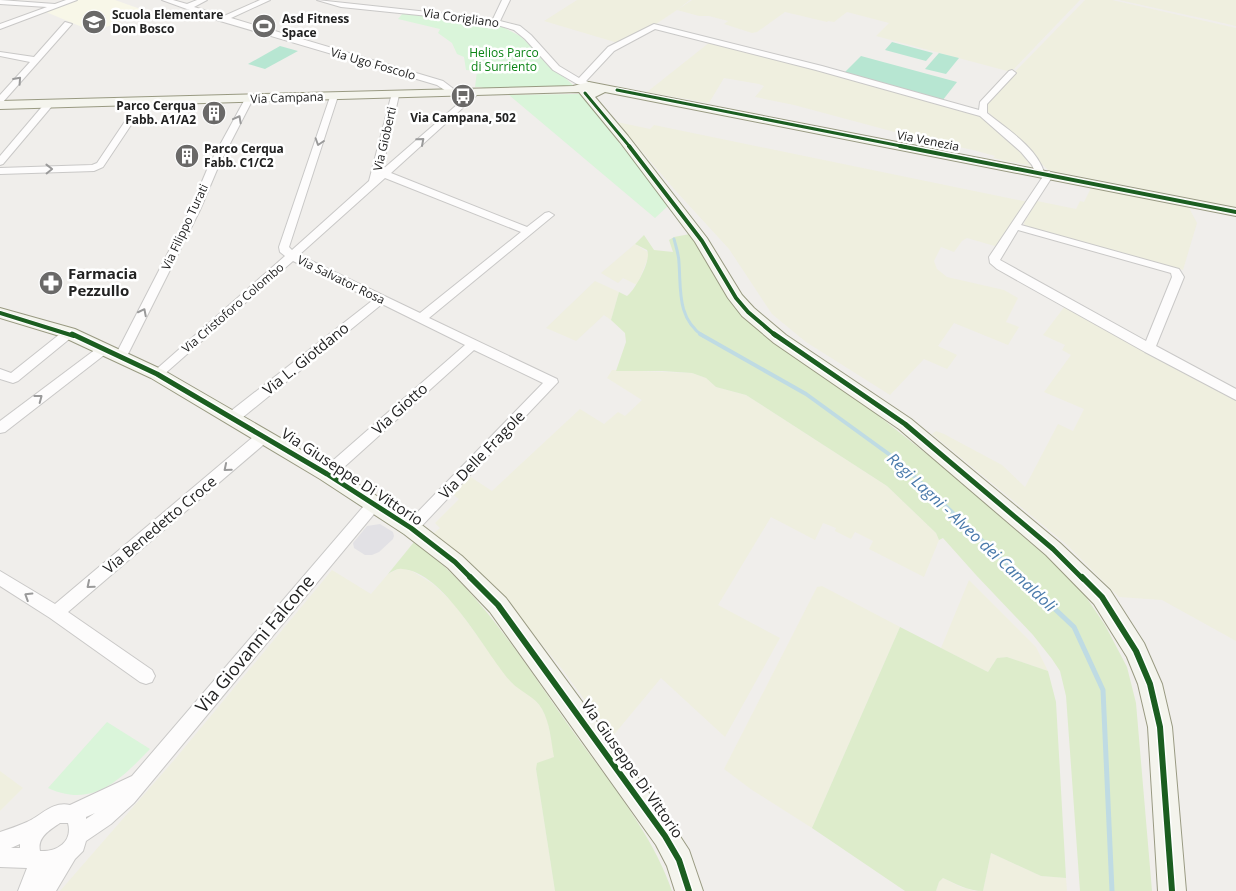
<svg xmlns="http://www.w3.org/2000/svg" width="1236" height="891" viewBox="0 0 1236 891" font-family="'Open Sans',sans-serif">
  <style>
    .education { fill: #f8f7e8 }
    .farmland { fill: #efefdf }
    .grass { fill: #ddeccb }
    .park { fill: #daf5da }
    .pitch { fill: #b7e6d2 }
    .plaza { fill: #e2e1e5 }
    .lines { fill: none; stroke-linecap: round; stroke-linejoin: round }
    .stream-far2 { stroke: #bfdbe3; stroke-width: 3 }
    .stream-far1 { stroke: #bfdbe3; stroke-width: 4 }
    .stream { stroke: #bfdbe3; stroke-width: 5 }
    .street-casing { stroke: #c9c8c7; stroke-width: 2 }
    .secondary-casing { stroke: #999a82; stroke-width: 2 }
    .street { fill: #fdfcfc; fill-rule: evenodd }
    .secondary { fill: #f4f4ed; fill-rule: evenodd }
    .cycleway-far3-casing { stroke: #fff; stroke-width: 5 }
    .cycleway-far2-casing { stroke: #fff; stroke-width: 6 }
    .cycleway-far1-casing { stroke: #fff; stroke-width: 8 }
    .cycleway-casing { stroke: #fff; stroke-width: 9 }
    .cycleway-far3 { stroke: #1b5e20; stroke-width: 3 }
    .cycleway-far2 { stroke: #1b5e20; stroke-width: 4 }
    .cycleway-far1 { stroke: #1b5e20; stroke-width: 5 }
    .cycleway { stroke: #1b5e20; stroke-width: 6 }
    .oneway { stroke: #9a9a9a }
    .labels { text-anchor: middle; stroke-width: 5; stroke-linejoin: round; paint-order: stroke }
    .far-poi-label { font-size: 12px; font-weight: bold; fill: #222; stroke: #fff; text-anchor: start }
    .far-street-label { font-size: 12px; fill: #222; stroke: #fff }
    .far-park-label { font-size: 12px; fill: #0c8416; stroke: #fff }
    .poi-label { font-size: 15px; font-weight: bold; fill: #222; stroke: #fff; text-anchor: start }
    .street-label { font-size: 15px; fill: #222; stroke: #fff }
    .water-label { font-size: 16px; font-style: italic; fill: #4a7aab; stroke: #fff }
    .near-street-label { font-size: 18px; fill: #222; stroke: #fff }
  </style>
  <rect width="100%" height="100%" fill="#f0eeeb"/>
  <polygon class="education" points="78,0 115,0 146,11 94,32 46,12"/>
  <g class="farmland">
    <polygon points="577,0 690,0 677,10 692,0 1080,0 1011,72 876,36 889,23 847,12 834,22 828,21 827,22 785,12 757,32 752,33 724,24 728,21 709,16 699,16 677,10 656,24 618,43 544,21"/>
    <polygon points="1085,0 1112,0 1236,28 1236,207 1048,170 987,111 987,105 1008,79"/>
    <polygon points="1119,0 1236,0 1236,26 1210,20"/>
    <polygon points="710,42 819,69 979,114 1032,162 1032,166 993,158 995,156 973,150 917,138 794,105 755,97 764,86 759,84 724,78 709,103 647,92"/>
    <polygon points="617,122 650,129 654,125 1028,202 998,247 967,238 962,241 954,252 941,247 934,261 937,269 947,277 1004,290 1018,298 1006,322 1019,327 1008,345 954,323 938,346 957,355 947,369 924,359 890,395 806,342 772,314 729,249 674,189"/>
    <polygon points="1091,188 1189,208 1197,223 1183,270 1025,226 1024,223 1037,201 1076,209 1080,201 1084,202"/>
    <polygon points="635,244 649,253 648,258 637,285 623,278 618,283 601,273"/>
    <polygon points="595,281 619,292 611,320 604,315 576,341 546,328"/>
    <polygon points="1065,306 1236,397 1236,641 1162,600 1119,597 1066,544 932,434 936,431 944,434 1002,465 1025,487 1058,424 1073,431 1084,409 1044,392 1071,355 1062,350 1065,345 1043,335"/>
    <polygon points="612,370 692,373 706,378 716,387 746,395 887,486 936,533 939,540 924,577 869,549 873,541 855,532 851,539 835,531 836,528 823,523 815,540 771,517 718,605 780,638 725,737 661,678 612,737 562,669 503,597 462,556 433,534 440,528 435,523 459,499 449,492 466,474 492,491 580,409 604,424 618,412 625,416 642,400 607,378"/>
    <polygon points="400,568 412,571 433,584 454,604 512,683 531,696 541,707 547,719 555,757 546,760 536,769 555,891 60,891 175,759 332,570 371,594 388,574"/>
    <polygon points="969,580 1036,647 1048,671 1007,657 997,658 988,672 941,648"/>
    <polygon points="822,586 900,627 812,828 752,790 724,769 817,587"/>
    <polygon points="0,771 23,788 0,811"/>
    <polygon points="991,853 1041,876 1066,878 1067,891 983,891"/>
    <polygon points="943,878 961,887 975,891 936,891 939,882"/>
  </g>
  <g class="grass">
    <path d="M690 234 727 294 748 322 855 397 938 463 1054 563 1084 594 1105 625 1127 667 1136 703 1152 891H1080L1066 696 1060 671 1052 659 1033 635 976 575 943 538 939 540 936 533 887 486 746 395 716 387 706 378 692 373 662 371H616L626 342 625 333 611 320 619 292 627 296C636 289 652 259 647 250L635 244 644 235 654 250 673 252 669 240 674 237Z"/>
    <path d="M414 542C478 586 529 670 574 733 610 783 652 833 672 891H555L536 769 537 763 554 757C551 741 550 723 542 709 535 696 520 692 511 682 485 653 444 571 402 569 397 568 392 572 388 574Z"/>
    <path d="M900 627 988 672 997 658 1007 657 1048 671 1056 702 1066 878 1041 876 991 853 983 891C968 891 956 884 943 878L939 882 936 891H905L812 828Z"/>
  </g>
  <g class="park">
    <polygon points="404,12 501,26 520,36 575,87 484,89 482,87 475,87 477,71 466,70 464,57 457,54 452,43 438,33 440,29 398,19"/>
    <polygon points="580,94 669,205 655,218 509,95"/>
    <path d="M107 722 150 749C121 779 93 809 48 788Z"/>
  </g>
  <g class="pitch">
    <polygon points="892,42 933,53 926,61 885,50"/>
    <polygon points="280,46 298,51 265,69 248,64"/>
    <polygon points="939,53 959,58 946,74 925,69"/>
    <polygon points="861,56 957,82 942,101 843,74"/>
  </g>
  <polygon class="plaza" points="380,524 393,532 394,536 393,539 379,552 372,555 365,555 354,548 353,543 367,526"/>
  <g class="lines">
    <path class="stream-far2" d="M674 239C676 247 679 255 679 263 681 290 677 318 703 336"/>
    <polyline class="stream-far1" points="700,334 806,394 897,460 1023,579"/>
    <polyline class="stream" points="1021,577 1074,627 1103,690 1112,891"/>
    <g class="street-casing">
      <g id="street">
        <polygon points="0,0 55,4 66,0 77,0 0,29 0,24 47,7 0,4"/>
        <polygon points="162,0 173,0 187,4 197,0 207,0 194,7 224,16 260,0 270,0 231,18 443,81 459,93 452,95 437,85 220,21"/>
        <path d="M317 0 493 19 502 0H510L500 21 520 26 531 35 559 66 579 78 608 47 654 24 822 66 979 110 980 102 1009 71 1012 70 1016 73 987 104V113C1007 129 1036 147 1044 172L1039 175 1036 174 1032 165 1021 152 980 116 816 70 655 29 614 51 586 81 593 84 589 87 577 84 553 70 525 39 514 30 487 22 341 7Z"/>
        <polygon points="65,22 72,24 3,102 0,103 0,95 30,62 0,56 0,52 34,57"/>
        <path d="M474 90 478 93 477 95 391 173 527 227 545 213 549 212 554 215 429 318 557 379 558 382 416 532 411 534 406 532 404 528 406 524 543 383 474 350 332 478 327 480 322 478 320 474 322 470 465 345 382 304 237 422H227L225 418 227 414 373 300 293 261 161 377H153L151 374 285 256 280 252 279 247 331 94 338 96 289 247 292 250 369 181 392 93 399 95 382 170ZM385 178 521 232 420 313 299 255Z"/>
        <polygon points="249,96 253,99 219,165 200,210 127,356 121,360 117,359 115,356 190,210 209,165 245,99"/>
        <polygon points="143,98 147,101 103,167 94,171 0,174 0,168 92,165 97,163 140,99"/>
        <polygon points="49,101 52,102 52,106 3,164 0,165 0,156 46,102"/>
        <path d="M1049 171 1054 174 1021 225 1179 269 1184 277 1156 346 1236 389V400L1145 352 997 269 990 263 989 257 1046 172ZM1018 230 1171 273 1172 277 1146 341 1000 260Z"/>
        <polygon points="69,329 75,333 73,336 18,381 13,383 0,379 0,369 11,373 65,330"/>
        <polygon points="104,345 110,349 108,352 5,432 0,433 0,421 100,346"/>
        <polygon points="264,431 269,432 271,436 269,440 68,612 152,670 155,676 152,682 146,684 140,682 50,618 0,586 0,571 55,604 259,432"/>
        <path d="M374 498 379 500 381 504 379 508 134 803 111 824 86 841 83 851 75 859 56 891H18L27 868 0 867V832C9 829 18 826 27 822 41 816 52 801 70 805L132 776 369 500ZM95 813 86 819V817ZM60 823H68C73 842 57 852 40 851 37 837 50 830 60 823ZM20 844V848H11Z"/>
      </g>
    </g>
    <g class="secondary-casing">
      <g id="secondary">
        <polygon points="589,82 1236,208 1236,216 605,92 595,97 628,136 707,238 742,295 754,308 786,335 911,419 1060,543 1110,590 1144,643 1162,684 1172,727 1186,891 1158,891 1148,727 1138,684 1127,657 1094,604 1046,555 899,429 774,343 742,316 728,298 695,242 620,142 579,92 0,109 0,101 573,86"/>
        <polygon points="0,308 75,329 163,370 334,469 418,522 462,556 506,598 674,827 689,850 703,891 675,891 667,866 656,845 490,612 448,568 404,534 320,479 151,378 63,337 0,318"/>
      </g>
    </g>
    <use href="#street" class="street"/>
    <use href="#secondary" class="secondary"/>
    <g class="cycleway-far3-casing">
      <g id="cycleway-far3">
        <polyline points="617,90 906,147"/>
        <polyline points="585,93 630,147"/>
      </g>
    </g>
    <g class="cycleway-far2-casing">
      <g id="cycleway-far2">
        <polyline points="629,146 702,241 736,298 748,312 776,336"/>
        <polyline points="900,146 1236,212"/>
        <polyline points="0,313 74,336"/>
      </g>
    </g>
    <g class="cycleway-far1-casing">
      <g id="cycleway-far1">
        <polyline points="72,334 157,374 327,474 411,528 455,562 472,579"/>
        <polyline points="774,334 905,424 1053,549 1083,579"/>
      </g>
    </g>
    <g class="cycleway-casing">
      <g id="cycleway">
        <polyline points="470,577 498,605 665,836 679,860 689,891"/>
        <polyline points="1082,577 1102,597 1136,651 1150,684 1160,727 1172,891"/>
      </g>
    </g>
    <use href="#cycleway-far3" class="cycleway-far3"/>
    <use href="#cycleway-far2" class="cycleway-far2"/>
    <use href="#cycleway-far1" class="cycleway-far1"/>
    <use href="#cycleway" class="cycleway"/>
  </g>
  <defs><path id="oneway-chevron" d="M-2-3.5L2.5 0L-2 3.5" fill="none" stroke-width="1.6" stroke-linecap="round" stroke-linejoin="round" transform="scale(1.25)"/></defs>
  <g class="oneway">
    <use href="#oneway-chevron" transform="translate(18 80) rotate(-48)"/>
    <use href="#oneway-chevron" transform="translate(238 119) rotate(-62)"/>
    <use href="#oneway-chevron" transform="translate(421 141) rotate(-41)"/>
    <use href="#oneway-chevron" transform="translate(319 142) rotate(108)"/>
    <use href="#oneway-chevron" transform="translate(49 169) rotate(-1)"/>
    <use href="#oneway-chevron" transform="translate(143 312) rotate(-63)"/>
    <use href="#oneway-chevron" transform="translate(39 398) rotate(-37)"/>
    <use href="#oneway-chevron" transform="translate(227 468) rotate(140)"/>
    <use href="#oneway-chevron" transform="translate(90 585) rotate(140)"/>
    <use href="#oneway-chevron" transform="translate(28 596) rotate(-148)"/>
  </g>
  <defs>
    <g id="school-disc" transform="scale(1.25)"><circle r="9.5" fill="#6a6968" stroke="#fff"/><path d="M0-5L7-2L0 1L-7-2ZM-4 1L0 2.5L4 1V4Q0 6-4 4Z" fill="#fff"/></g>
    <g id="stadium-disc" transform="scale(1.25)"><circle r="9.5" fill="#6a6968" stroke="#fff"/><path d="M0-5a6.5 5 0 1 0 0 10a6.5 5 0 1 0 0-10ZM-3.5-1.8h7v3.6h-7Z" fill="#fff"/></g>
    <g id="bus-disc" transform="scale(1.25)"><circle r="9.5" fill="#6a6968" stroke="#fff"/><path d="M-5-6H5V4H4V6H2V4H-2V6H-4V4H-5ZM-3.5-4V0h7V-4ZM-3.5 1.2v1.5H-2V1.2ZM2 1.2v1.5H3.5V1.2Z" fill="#fff"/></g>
    <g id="building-disc" transform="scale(1.25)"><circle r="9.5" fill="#6a6968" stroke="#fff"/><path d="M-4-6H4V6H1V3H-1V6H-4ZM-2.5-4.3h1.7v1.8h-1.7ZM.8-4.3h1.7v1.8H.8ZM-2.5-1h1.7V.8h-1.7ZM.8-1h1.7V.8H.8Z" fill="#fff"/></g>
    <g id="pharmacy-disc" transform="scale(1.25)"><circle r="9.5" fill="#6a6968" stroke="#fff"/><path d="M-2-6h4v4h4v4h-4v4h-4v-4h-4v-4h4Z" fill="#fff"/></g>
  </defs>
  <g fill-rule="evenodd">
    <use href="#school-disc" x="94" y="22"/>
    <use href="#stadium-disc" x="264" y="26"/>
    <use href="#bus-disc" x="463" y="96"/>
    <use href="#building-disc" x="214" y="113"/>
    <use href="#building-disc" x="187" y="156"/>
    <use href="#pharmacy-disc" x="51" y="283"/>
  </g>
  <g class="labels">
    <g class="far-poi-label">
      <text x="112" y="19">Scuola Elementare<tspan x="112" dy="14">Don Bosco</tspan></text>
      <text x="282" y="23">Asd Fitness<tspan x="282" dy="14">Space</tspan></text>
      <text x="196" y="110" text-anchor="end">Parco Cerqua<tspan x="196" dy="14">Fabb. A1/A2</tspan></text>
      <text x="463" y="122" text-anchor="middle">Via Campana, 502</text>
      <text x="204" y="153">Parco Cerqua<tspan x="204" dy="14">Fabb. C1/C2</tspan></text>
    </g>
    <g class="far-street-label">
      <text transform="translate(461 18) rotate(8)" y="4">Via Corigliano</text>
      <text transform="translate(373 64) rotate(16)" y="4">Via Ugo Foscolo</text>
      <text transform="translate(287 98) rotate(-2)" y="4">Via Campana</text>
      <text transform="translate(385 139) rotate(-77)" y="4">Via Gioberti</text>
      <text transform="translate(928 141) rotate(11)" y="4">Via Venezia</text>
      <text transform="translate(185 227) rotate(-65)" y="4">Via Filippo Turati</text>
      <text transform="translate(341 280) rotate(26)" y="4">Via Salvator Rosa</text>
      <text transform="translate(233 308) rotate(-41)" y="4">Via Cristoforo Colombo</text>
    </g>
    <g class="far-park-label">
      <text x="504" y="57">Helios Parco<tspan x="504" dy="14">di Surriento</tspan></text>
    </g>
    <g class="poi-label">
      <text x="68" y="279">Farmacia<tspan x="68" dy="17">Pezzullo</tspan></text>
    </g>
    <g class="street-label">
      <text transform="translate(306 359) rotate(-39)" y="5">Via L. Giotdano</text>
      <text transform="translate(400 409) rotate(-42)" y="5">Via Giotto</text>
      <text transform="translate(482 455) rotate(-46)" y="5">Via Delle Fragole</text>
      <text transform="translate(352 477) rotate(33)" y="5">Via Giuseppe Di Vittorio</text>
      <text transform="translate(160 525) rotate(-40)" y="5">Via Benedetto Croce</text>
      <text transform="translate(632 769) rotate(55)" y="5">Via Giuseppe Di Vittorio</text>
    </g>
    <g class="water-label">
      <text transform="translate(972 532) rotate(43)" y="6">Regi Lagni - Alveo dei Camaldoli</text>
    </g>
    <g class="near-street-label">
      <text transform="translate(255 644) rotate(-50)" y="6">Via Giovanni Falcone</text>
    </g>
  </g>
</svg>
